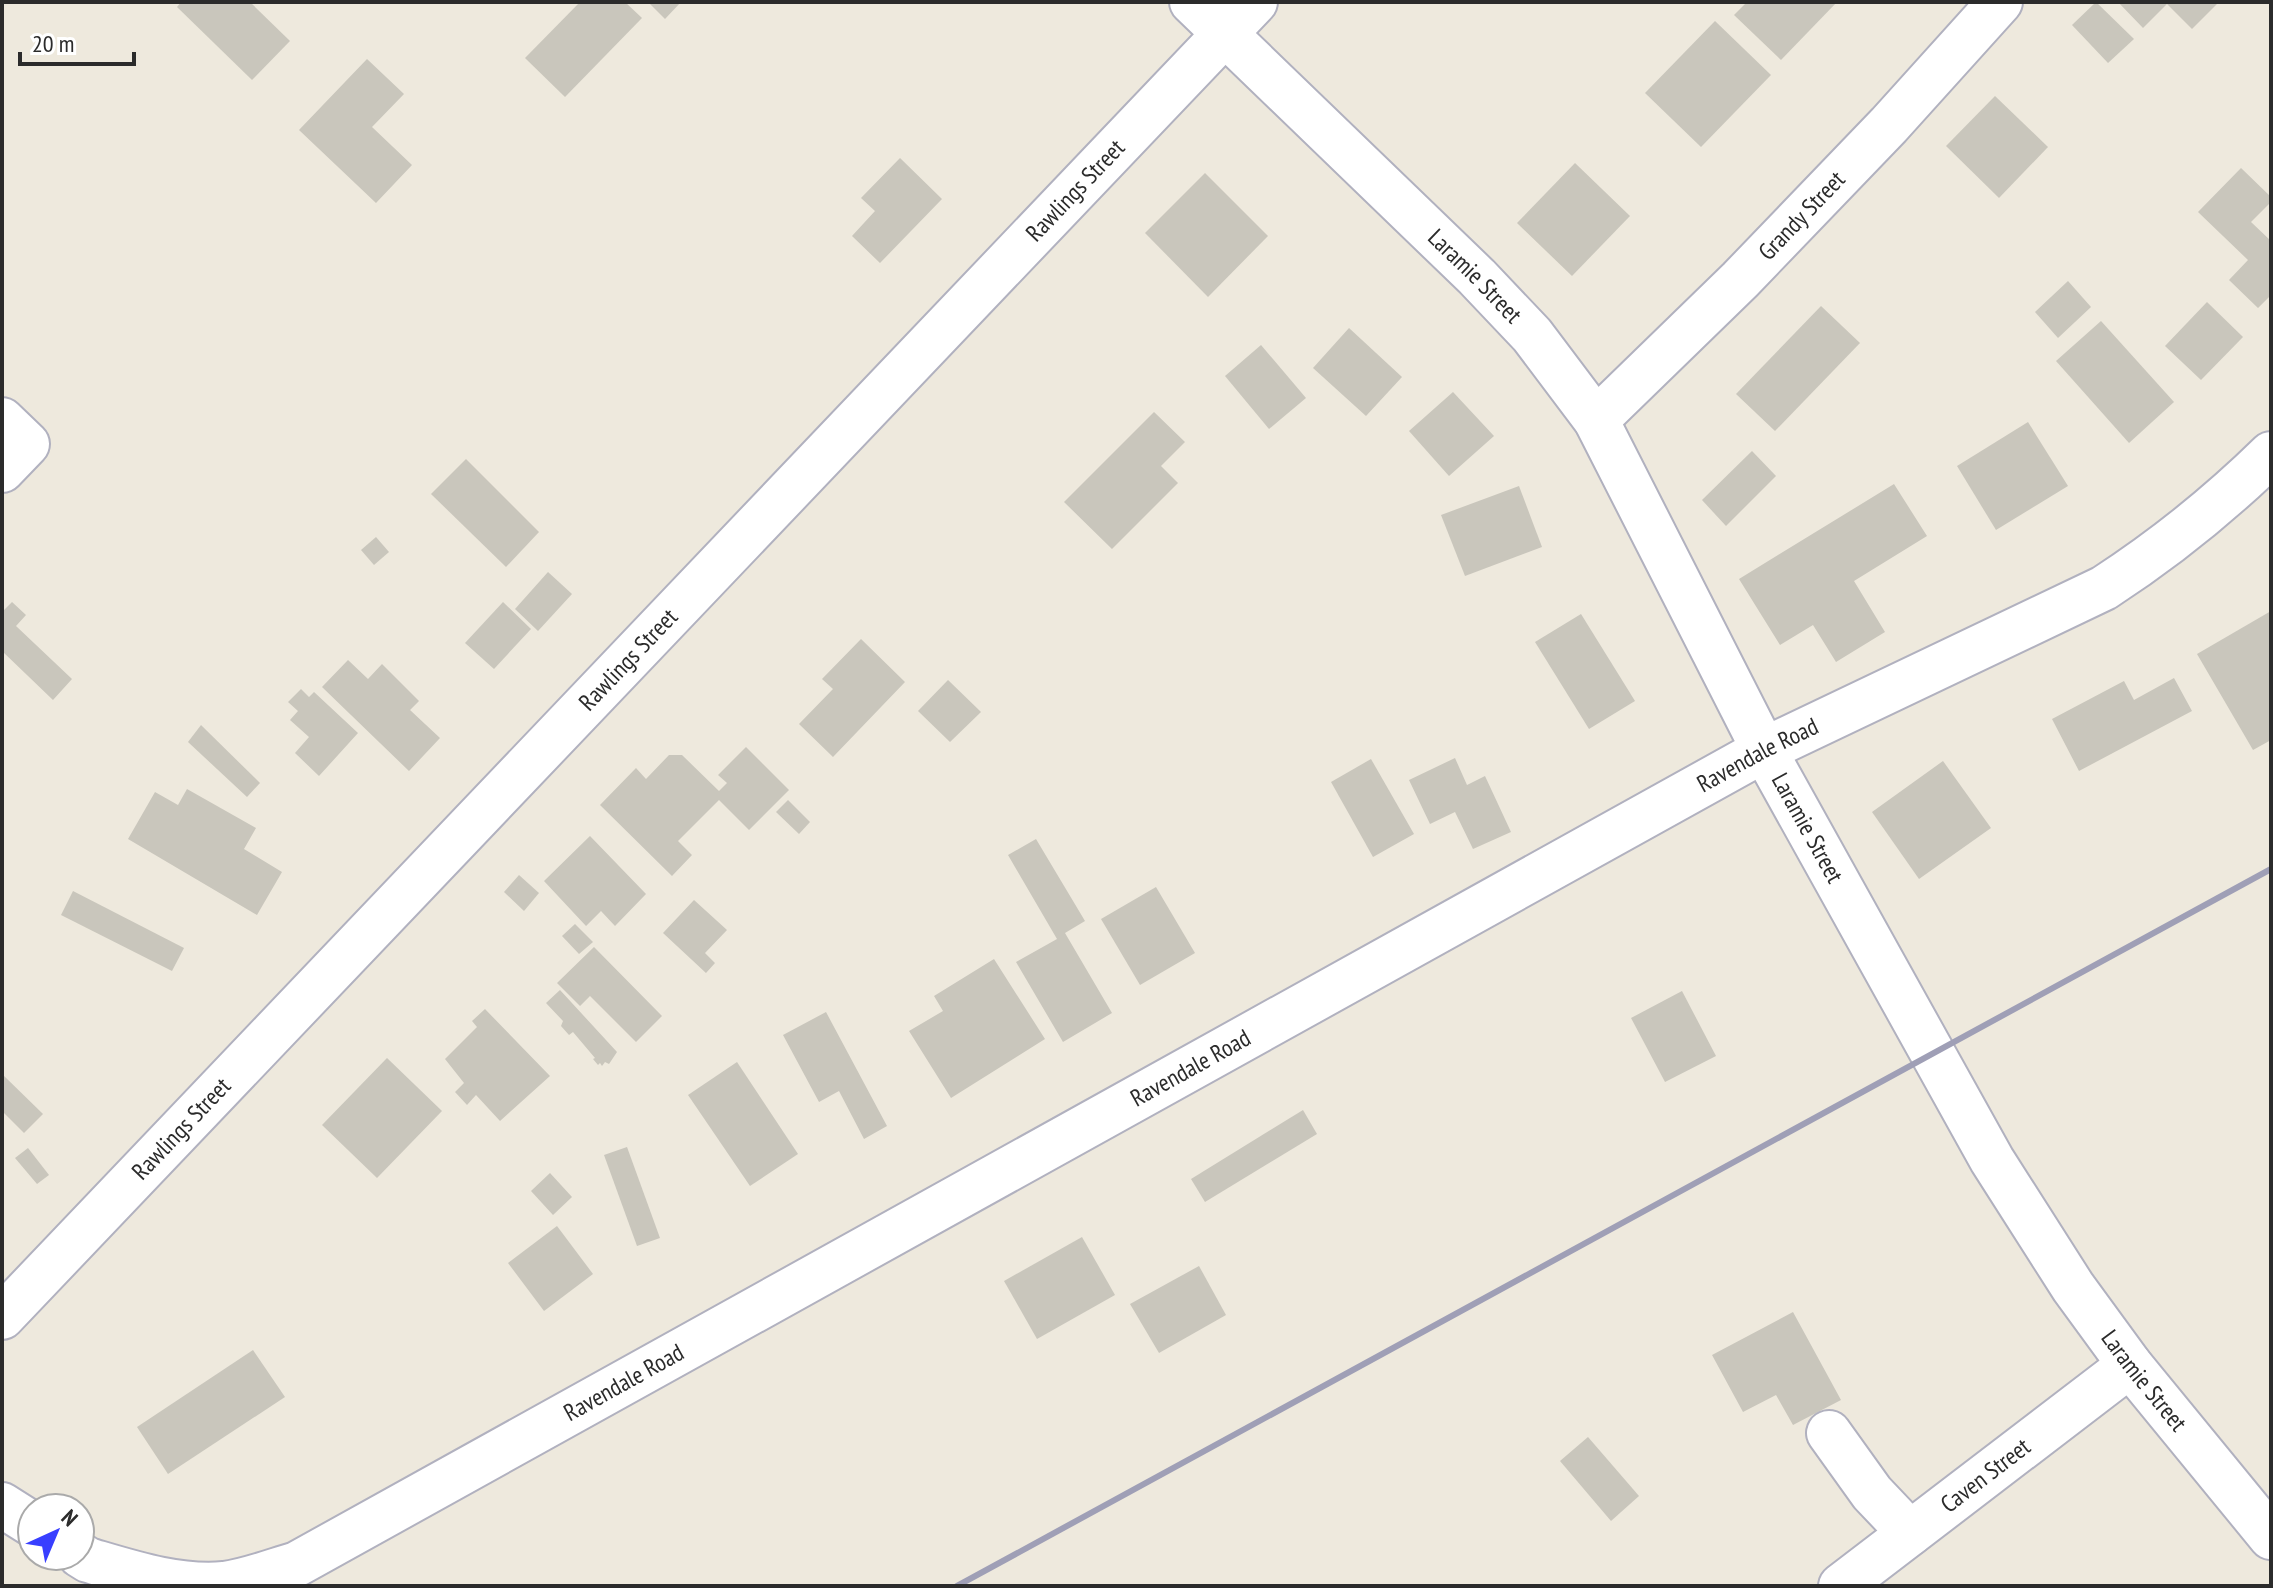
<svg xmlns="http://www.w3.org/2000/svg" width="2273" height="1588" viewBox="0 0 2273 1588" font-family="'PT Sans Narrow',sans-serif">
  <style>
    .building { fill: #c9c6bc }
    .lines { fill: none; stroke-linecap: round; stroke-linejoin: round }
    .minor-casing { stroke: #b1b1bf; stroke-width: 48 }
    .minor { stroke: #fff; stroke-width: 44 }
    .rail { stroke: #9f9fb6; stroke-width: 6 }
    .labels { text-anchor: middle; stroke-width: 8; stroke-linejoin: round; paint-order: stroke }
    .street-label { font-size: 24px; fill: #2b2b2b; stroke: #fff }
  </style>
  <rect width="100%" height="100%" fill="#eee9dd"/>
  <g class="building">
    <polygon points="181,2 250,2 290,41 252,80 177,7"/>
    <polygon points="580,2 625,2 642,18 565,97 525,58"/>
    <polygon points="648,2 681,2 665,19"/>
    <polygon points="1747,2 1837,2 1781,60 1734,15"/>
    <polygon points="2096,2 2134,39 2108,63 2072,25"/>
    <polygon points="2118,2 2219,2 2192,29 2167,4 2143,28"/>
    <polygon points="1715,21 1771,75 1701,147 1645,93"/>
    <polygon points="367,59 404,94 372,127 412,165 376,203 299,130"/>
    <polygon points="1995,96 2048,147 1999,198 1946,146"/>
    <polygon points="900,158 942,199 880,263 852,236 875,211 861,198"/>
    <polygon points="1575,163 1630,216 1572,276 1517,223"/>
    <polygon points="2241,168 2271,197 2271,202 2251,222 2271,241 2271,295 2258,308 2229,280 2248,260 2198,212"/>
    <polygon points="1205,173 1268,236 1208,297 1145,233"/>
    <polygon points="2068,281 2091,307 2058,338 2035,312"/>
    <polygon points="2207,302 2243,337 2201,380 2165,346"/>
    <polygon points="1821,306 1860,343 1775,431 1736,394"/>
    <polygon points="2101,321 2174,402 2129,443 2056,361"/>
    <polygon points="1349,328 1402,377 1366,416 1313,368"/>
    <polygon points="1261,345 1306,398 1269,429 1225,376"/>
    <polygon points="1453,392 1494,436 1449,476 1409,431"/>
    <polygon points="1154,412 1185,442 1161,466 1178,483 1112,549 1064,502"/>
    <polygon points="2028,422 2068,486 1996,530 1957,466"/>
    <polygon points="1752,451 1776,476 1726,526 1702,500"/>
    <polygon points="466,459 539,532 506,567 431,494"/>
    <polygon points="1894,484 1927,536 1854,581 1885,632 1836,662 1813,625 1780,645 1739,579"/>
    <polygon points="1519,486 1542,547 1465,576 1441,515"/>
    <polygon points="376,537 389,552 374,565 361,550"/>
    <polygon points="548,572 572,594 538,631 515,609"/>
    <polygon points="12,602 26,615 16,626 72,679 53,700 2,651 2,612"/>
    <polygon points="503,602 531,629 494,669 465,643"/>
    <polygon points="2271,611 2271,740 2253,750 2197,654"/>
    <polygon points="1581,614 1635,701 1589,729 1535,642"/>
    <polygon points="861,639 905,682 833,757 799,724 833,689 822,679"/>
    <polygon points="348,660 368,679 382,664 419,701 410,710 440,738 409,771 322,687"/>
    <polygon points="2174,678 2192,711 2079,771 2052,719 2124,681 2134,700"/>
    <polygon points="948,680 981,712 950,742 918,711"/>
    <polygon points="301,689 309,697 314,692 358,733 319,776 295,753 309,737 290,720 298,711 288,702"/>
    <polygon points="201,725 260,783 247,797 188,742"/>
    <polygon points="746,747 789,790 749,830 719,800 678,841 692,855 672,876 600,805 636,768 646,779 669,755 682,755 719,791 727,783 718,775"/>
    <polygon points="1455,758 1467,785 1485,776 1511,832 1473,849 1455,812 1430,824 1409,780"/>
    <polygon points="1371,759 1414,834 1373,857 1331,782"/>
    <polygon points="1943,761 1991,828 1919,879 1872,812"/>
    <polygon points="187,789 256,828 244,849 282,872 257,915 128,839 155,792 178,805"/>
    <polygon points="788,800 810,822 799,834 776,812"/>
    <polygon points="590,836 646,894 615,926 601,911 586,926 544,881"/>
    <polygon points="1036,839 1085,921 1065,933 1112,1013 1063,1042 1016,962 1057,939 1008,855"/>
    <polygon points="519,875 539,893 524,911 504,892"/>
    <polygon points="1156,887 1195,953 1140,985 1101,919"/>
    <polygon points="73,891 184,948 172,971 61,915"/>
    <polygon points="694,900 727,930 705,953 715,963 706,973 663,933"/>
    <polygon points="575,924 593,942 579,954 562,936"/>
    <polygon points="594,947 662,1016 636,1042 590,996 580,1006 557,983"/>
    <polygon points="994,959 1045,1039 951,1098 909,1031 943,1011 934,996"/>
    <polygon points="560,990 617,1052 609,1064 605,1062 602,1066 600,1063 598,1065 593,1059 595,1058 573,1032 569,1035 561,1026 563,1021 546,1003"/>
    <polygon points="1682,991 1716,1056 1665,1082 1631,1018"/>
    <polygon points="485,1009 550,1076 500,1121 476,1095 467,1105 455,1092 464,1083 445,1059 477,1027 472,1021"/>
    <polygon points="826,1012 887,1126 864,1139 839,1091 819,1102 783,1035"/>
    <polygon points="387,1058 442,1111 377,1178 322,1125"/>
    <polygon points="737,1062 798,1154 750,1186 688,1095"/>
    <polygon points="2,1074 43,1114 24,1133 2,1111"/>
    <polygon points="1303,1110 1317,1134 1205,1202 1191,1179"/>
    <polygon points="627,1147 660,1238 637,1246 604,1155"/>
    <polygon points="28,1148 49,1175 37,1184 15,1158"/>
    <polygon points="550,1173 572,1197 553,1215 531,1191"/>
    <polygon points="557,1226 593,1274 544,1311 508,1263"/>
    <polygon points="1082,1237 1115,1295 1037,1339 1004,1281"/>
    <polygon points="1199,1266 1226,1315 1159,1353 1130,1304"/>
    <polygon points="1793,1312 1841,1400 1793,1425 1776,1395 1743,1412 1712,1355"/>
    <polygon points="253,1350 285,1397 168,1474 137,1427"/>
    <polygon points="1588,1437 1639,1496 1611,1521 1560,1461"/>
  </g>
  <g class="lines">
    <g class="minor-casing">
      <g id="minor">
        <path id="s1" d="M1192 2 1477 277 1532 335 1596 420 1764 750 1992 1160 2073 1287 2130 1365 2271 1537"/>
        <polyline points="2,420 27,444 2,470"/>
        <path id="s2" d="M1596 420 1740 280 1889 125 2000 2"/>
        <path id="s3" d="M2 1317 1255 2"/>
        <polyline points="1829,1433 1872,1493 1910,1533"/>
        <polyline points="2,1505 32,1524"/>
        <path id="s4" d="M80 1555 88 1560C132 1573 177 1588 224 1584 248 1581 273 1571 297 1564L1764 750 2104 588C2164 549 2220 504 2271 454"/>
        <path id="s5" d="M1841 1586 2130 1365"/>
      </g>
    </g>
    <use href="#minor" class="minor"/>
    <polyline class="rail" points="957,1586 2271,869"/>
  </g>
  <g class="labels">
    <g class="street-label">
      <text dy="8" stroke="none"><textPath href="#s3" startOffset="1556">Rawlings Street</textPath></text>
      <text dy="8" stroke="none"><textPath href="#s2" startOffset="290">Grandy Street</textPath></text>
      <text dy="8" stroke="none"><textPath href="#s1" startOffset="394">Laramie Street</textPath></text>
      <text dy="8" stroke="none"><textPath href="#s3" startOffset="908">Rawlings Street</textPath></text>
      <text dy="8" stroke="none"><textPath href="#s4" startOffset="1894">Ravendale Road</textPath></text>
      <text dy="8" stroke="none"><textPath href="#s1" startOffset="1042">Laramie Street</textPath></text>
      <text dy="8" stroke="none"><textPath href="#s4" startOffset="1246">Ravendale Road</textPath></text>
      <text dy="8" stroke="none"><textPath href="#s3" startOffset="260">Rawlings Street</textPath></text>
      <text dy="8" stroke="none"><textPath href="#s1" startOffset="1690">Laramie Street</textPath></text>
      <text dy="8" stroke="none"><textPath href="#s4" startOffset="598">Ravendale Road</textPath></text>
      <text dy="8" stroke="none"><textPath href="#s5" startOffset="182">Caven Street</textPath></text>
    </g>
  </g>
  <rect width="2273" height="1588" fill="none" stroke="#2b2b2b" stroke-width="8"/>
  <g transform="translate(56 1532) rotate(44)"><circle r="38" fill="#ffffff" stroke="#aaaaaa" stroke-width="2"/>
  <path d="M0-6L14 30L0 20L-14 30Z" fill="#383fff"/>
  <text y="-12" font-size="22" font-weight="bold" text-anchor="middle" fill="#2b2b2b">N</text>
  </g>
  <path d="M20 52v12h114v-12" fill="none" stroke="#2b2b2b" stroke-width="4"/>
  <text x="32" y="52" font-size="24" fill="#2b2b2b" stroke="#ffffff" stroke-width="6" paint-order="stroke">20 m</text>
</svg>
